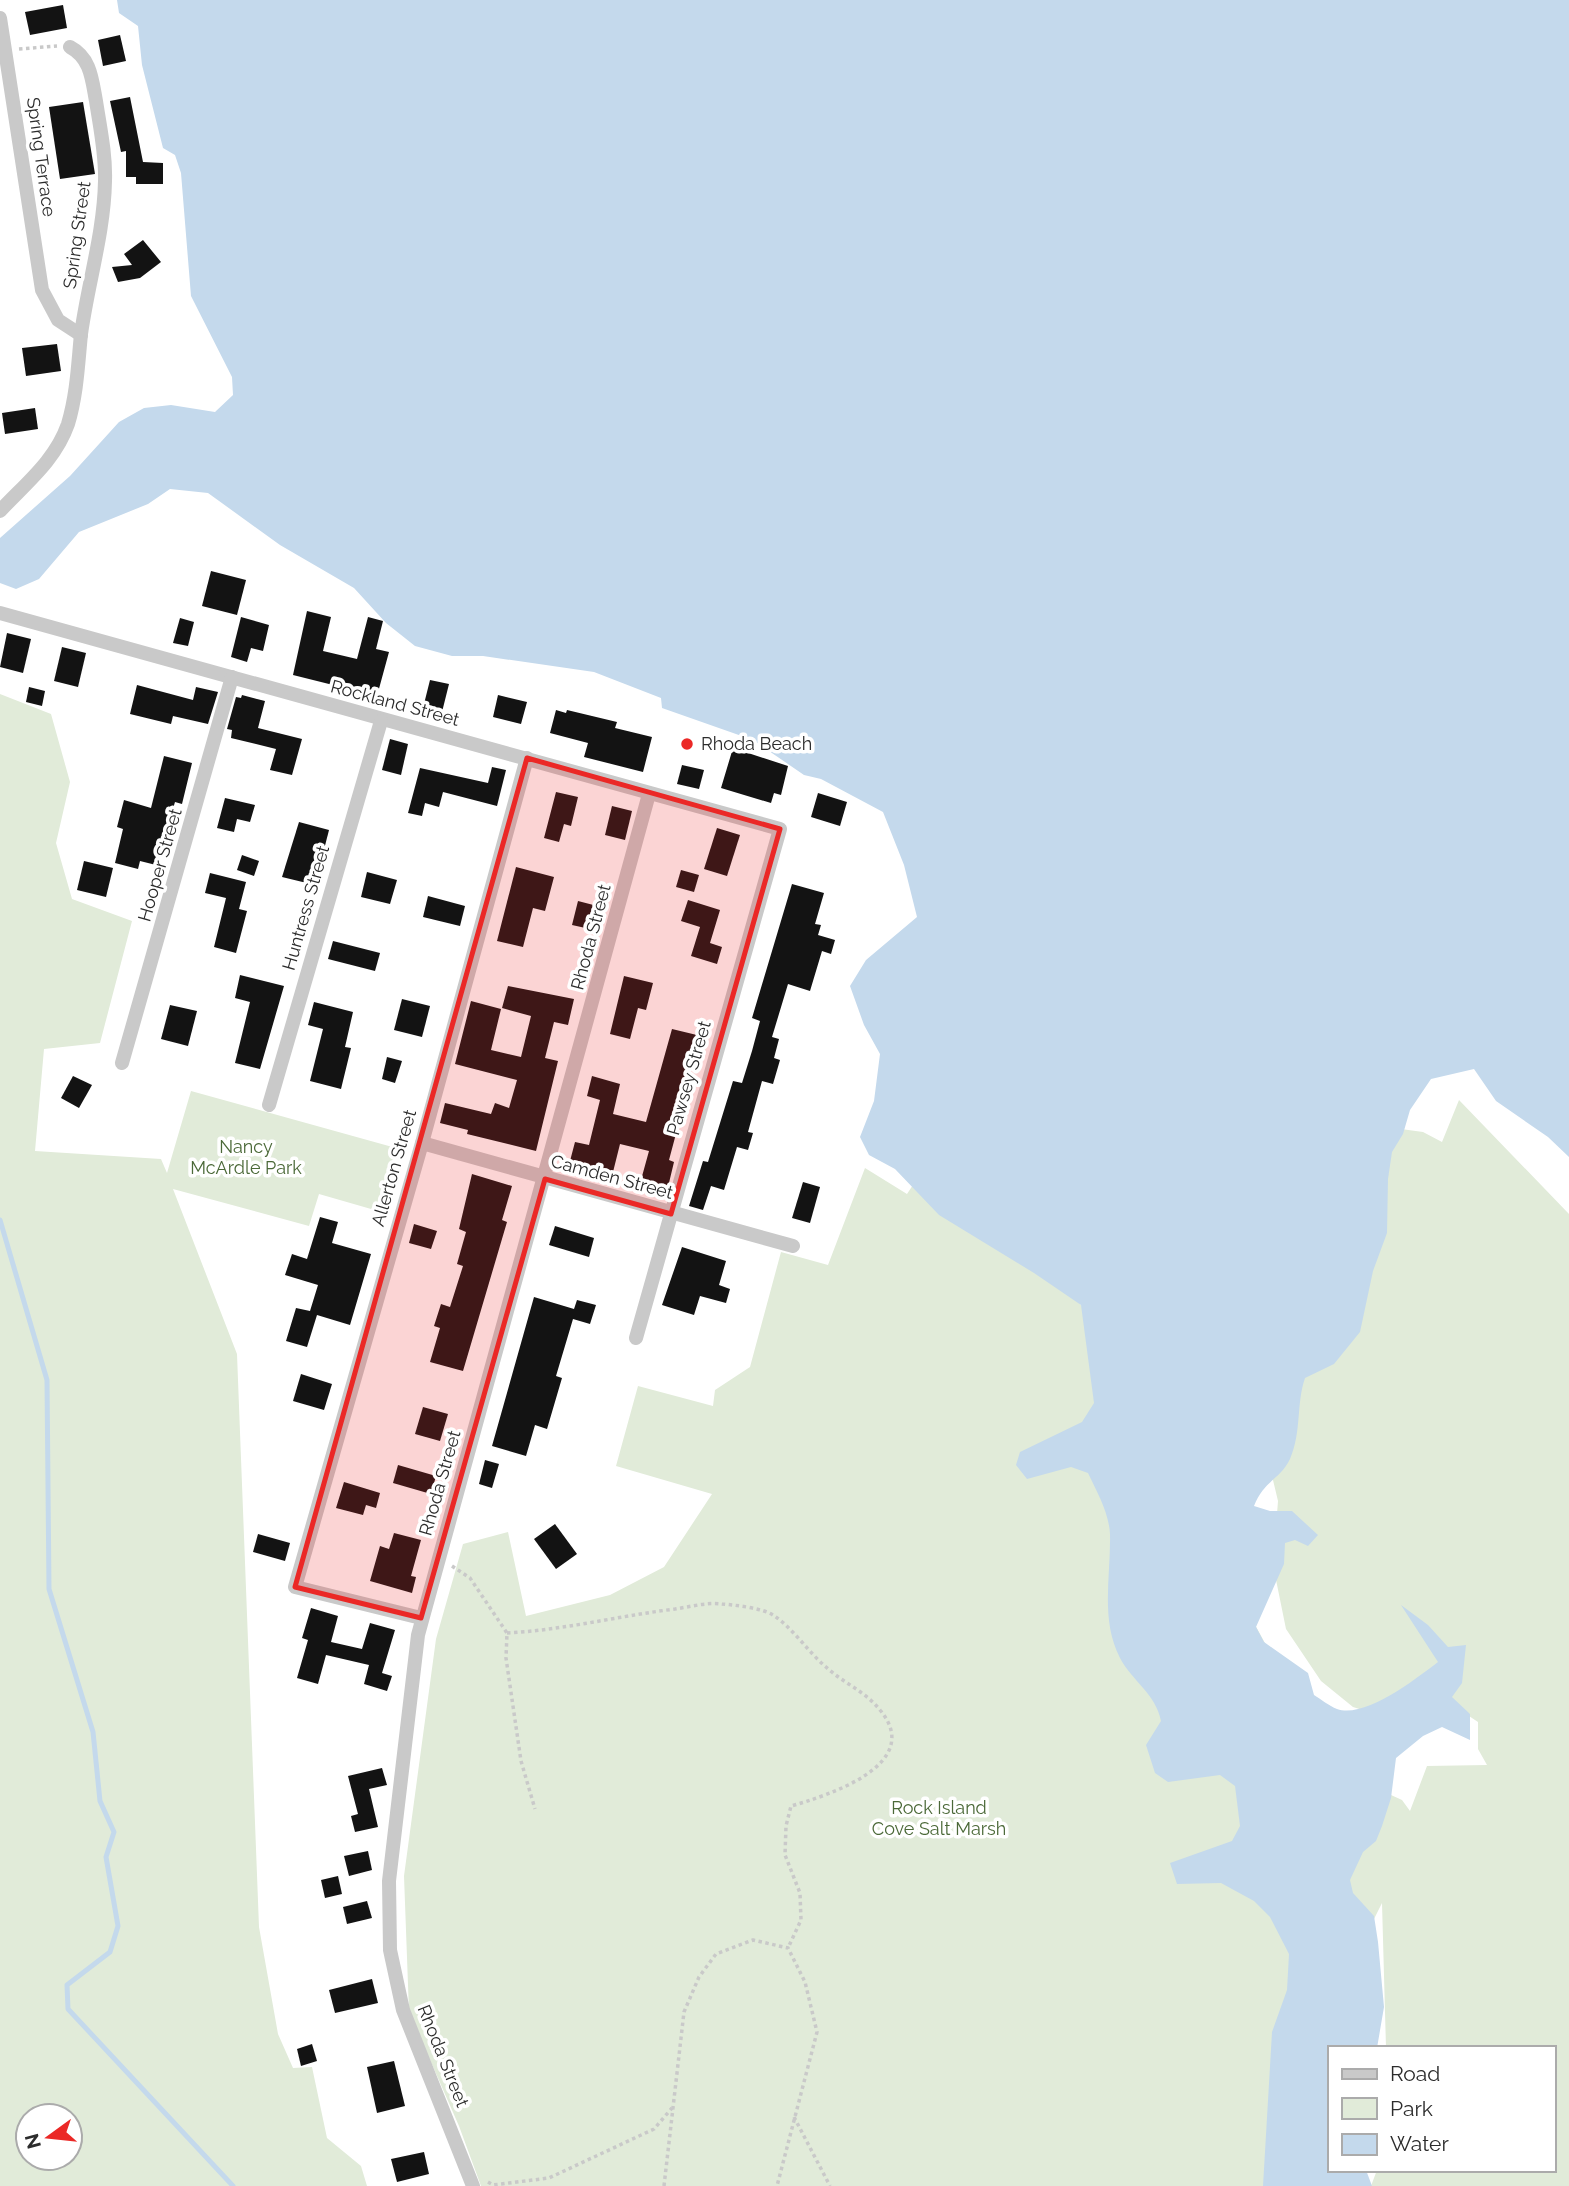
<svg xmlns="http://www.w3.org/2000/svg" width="1569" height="2186" viewBox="0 0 1569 2186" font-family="Raleway,sans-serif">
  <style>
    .green { fill: #e1ebd9; fill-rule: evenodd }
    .water { fill: #c4d9ec }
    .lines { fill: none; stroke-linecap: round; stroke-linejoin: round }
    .stream { stroke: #c4d9ec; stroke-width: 5 }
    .building { fill: #131313 }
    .path { stroke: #c9c9c9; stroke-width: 3.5; stroke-dasharray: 3.5 3.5; stroke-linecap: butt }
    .street { stroke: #c9c9c9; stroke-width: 14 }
    .marked { fill: #eb2826; fill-opacity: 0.2; stroke: #eb2826; stroke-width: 5; stroke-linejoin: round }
    .poi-dot { fill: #eb2826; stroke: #fff; stroke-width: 2.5 }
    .labels { text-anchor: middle; stroke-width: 7; stroke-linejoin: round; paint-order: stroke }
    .street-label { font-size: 18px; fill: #2c2c2c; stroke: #fff }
    .poi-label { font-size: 18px; fill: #2c2c2c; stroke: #fff; text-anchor: start }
    .park-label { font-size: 18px; fill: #4b6938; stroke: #fff }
  </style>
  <rect width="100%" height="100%" fill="#fff"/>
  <g class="green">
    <path d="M0 694 51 714 70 782 56 843 72 899 132 921 100 1043 44 1049 35 1151 161 1159 167 1173 191 1091 396 1148 378 1211 319 1194 309 1226 173 1189 237 1354 259 1927 278 2034 293 2068 312 2067 327 2138 361 2166 367 2186H0ZM28 2116H70V2158H28Z"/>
    <polygon points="1459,1100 1569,1214 1569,2186 1371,2186 1377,2170 1553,2170 1553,2048 1386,2048 1382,1903 1369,1929 1329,2048 1307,2186 481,2186 459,2126 409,2012 404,1876 436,1639 463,1544 508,1532 526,1616 610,1595 664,1567 712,1494 616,1466 638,1386 713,1406 715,1390 750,1367 781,1252 828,1265 865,1168 907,1194 936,1150 1081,1305 1278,1667 1373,1762 1391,1795 1402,1800 1410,1811 1427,1766 1487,1765 1478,1749 1478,1722 1457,1708 1372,1713 1353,1707 1321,1681 1286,1629 1273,1565 1278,1501 1262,1434 1379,1166 1401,1129 1423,1132 1442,1142"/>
  </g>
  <path class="water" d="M117 0H1569V1157L1548 1137 1496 1101 1474 1069 1431 1079 1410 1110 1403 1134 1392 1152 1388 1179 1387 1233 1373 1271 1360 1332 1334 1364 1305 1378C1296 1404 1302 1431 1290 1459 1280 1480 1264 1480 1254 1506L1270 1511H1292L1318 1535 1308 1546 1295 1540 1285 1543 1284 1564 1256 1627 1264 1642 1308 1673 1314 1695C1321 1699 1329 1706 1337 1709 1365 1719 1417 1678 1438 1662L1401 1605 1428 1625 1448 1647 1466 1645 1462 1683 1452 1697 1470 1714V1740L1442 1727 1423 1736 1396 1758 1391 1798 1382 1826 1376 1841 1363 1852 1350 1880 1353 1893 1374 1916 1378 1942 1384 2007 1377 2048H1329V2170H1366L1372 2186H1263L1272 2032 1287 1990 1289 1954 1270 1917 1254 1901 1221 1883 1177 1884 1170 1863 1232 1841 1240 1826 1235 1786 1220 1775 1168 1782 1155 1773 1146 1745 1161 1721C1156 1694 1132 1681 1120 1658 1100 1619 1111 1576 1110 1534 1109 1513 1097 1492 1088 1473L1071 1467 1027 1479 1016 1465 1020 1452 1082 1422 1094 1403 1081 1305 1034 1273 939 1215 895 1169 869 1155 860 1137 874 1101 880 1054 864 1025 850 986 866 960 917 917 904 865 883 812 821 779 804 775 753 740 662 708 661 698 594 672 483 656H452L415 646 386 623 354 588 280 545 208 493 170 489 148 504 79 532 39 579 16 589 0 583V538L70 476 119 422 144 408 171 405 215 412 233 395 232 377 191 296 181 173 175 155 163 148 142 65 138 26 119 13Z"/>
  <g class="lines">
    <polyline class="stream" points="0,1220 47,1380 49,1589 93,1732 100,1801 114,1832 106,1857 118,1926 110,1952 67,1985 68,2009 233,2186"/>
  </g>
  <g class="building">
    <polygon points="63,5 67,28 30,35 25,12"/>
    <polygon points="120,35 126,61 103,66 98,40"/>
    <polygon points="130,97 143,162 163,163 163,184 136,184 136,177 126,177 126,151 121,152 110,101"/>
    <polygon points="83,102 95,174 60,179 49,107"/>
    <polygon points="143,240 161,262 140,278 118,282 112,267 132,265 124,254"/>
    <polygon points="57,344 61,371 26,376 22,348"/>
    <polygon points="35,408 38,429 5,434 2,413"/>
    <polygon points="211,571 246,580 237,615 202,606"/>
    <polygon points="307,611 331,617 323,651 357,659 368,617 383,621 376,649 389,652 377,696 293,675"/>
    <polygon points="241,617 269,625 263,651 251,648 247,662 231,657"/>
    <polygon points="180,618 194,622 188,646 173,643"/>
    <polygon points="7,633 31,639 23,673 0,667"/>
    <polygon points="62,647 86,653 78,687 54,681"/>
    <polygon points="430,680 449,684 442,712 423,708"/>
    <polygon points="137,685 193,700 196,687 218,692 208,724 173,716 171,724 130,714"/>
    <polygon points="29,687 45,691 42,706 26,702"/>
    <polygon points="242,695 265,701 258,728 302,739 292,775 270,770 276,749 231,738 232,730 227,729 236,697 241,698"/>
    <polygon points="498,695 527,702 521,724 493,717"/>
    <polygon points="556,710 566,713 567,710 617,722 615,728 652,737 643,772 584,757 588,743 550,733"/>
    <polygon points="390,739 408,744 401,775 382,770"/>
    <polygon points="733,748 788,766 781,795 774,793 771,803 721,788"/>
    <polygon points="164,756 192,763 182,804 175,802 156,865 140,861 138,869 115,863 123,829 117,827 124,800 151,808"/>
    <polygon points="682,765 704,770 699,789 677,784"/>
    <polygon points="492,767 506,770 497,806 443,792 439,807 425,803 422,816 408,813 420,768 488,783"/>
    <polygon points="556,792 578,797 571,826 564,824 559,842 544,838"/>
    <polygon points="818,793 847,802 840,826 811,817"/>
    <polygon points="225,798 255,805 250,822 237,819 234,832 217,828"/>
    <polygon points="612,806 632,811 625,840 605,835"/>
    <polygon points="299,822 329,830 315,885 282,877"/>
    <polygon points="717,828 740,835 727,876 704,869"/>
    <polygon points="242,855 259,861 254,876 237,870"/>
    <polygon points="84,861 113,868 106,897 77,890"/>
    <polygon points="516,867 554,877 545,911 533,908 523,947 497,941"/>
    <polygon points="681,870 699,875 694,892 676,887"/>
    <polygon points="367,872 397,880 390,904 361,897"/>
    <polygon points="210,873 246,882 239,909 247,911 236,953 214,947 226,898 205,893"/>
    <polygon points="792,884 824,893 815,924 821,925 818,935 835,940 831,954 822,951 810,991 788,984 772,1037 779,1039 774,1058 780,1060 773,1084 762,1081 748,1132 753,1133 748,1150 737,1147 724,1190 711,1186 703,1210 689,1206 703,1161 708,1162 733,1081 742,1083 752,1051 760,1021 752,1018"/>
    <polygon points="428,896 465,906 460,926 423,917"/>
    <polygon points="688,900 720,910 710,943 722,947 717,964 691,956 700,927 681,921"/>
    <polygon points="578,901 605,908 601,924 592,921 590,929 572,925"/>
    <polygon points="333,941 380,953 375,971 328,959"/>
    <polygon points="240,975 284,986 260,1069 235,1063 250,1002 235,998"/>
    <polygon points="624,976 653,983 646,1010 638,1008 630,1039 610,1034"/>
    <polygon points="508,986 574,999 568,1025 554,1022 545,1058 558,1061 536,1151 467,1134 468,1130 440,1123 445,1103 491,1114 495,1103 509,1108 517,1080 455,1064 471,1001 501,1009 491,1050 521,1057 531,1016 502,1008"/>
    <polygon points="402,999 430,1006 422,1037 394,1030"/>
    <polygon points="314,1002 353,1012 345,1047 351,1048 341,1089 310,1081 323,1029 308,1025"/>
    <polygon points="170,1005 197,1011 188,1046 161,1039"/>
    <polygon points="672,1029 701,1036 695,1061 691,1060 673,1129 677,1130 669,1160 674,1162 668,1187 641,1180 649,1151 620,1144 613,1172 570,1161 575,1142 589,1145 600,1100 587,1096 592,1076 620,1084 613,1114 646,1122"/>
    <polygon points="387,1057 402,1061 395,1083 382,1079"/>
    <polygon points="73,1076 92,1085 79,1108 61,1098"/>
    <polygon points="472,1174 512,1186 502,1220 507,1222 463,1371 430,1362 440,1328 434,1326 441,1304 450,1307 463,1266 457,1264 466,1232 459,1229"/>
    <polygon points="803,1182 820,1187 810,1223 792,1218"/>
    <polygon points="320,1217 338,1222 332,1243 371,1254 350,1325 317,1315 307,1347 286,1341 296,1308 310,1311 318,1285 285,1275 292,1254 307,1259"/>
    <polygon points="414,1224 437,1231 431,1249 409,1243"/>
    <polygon points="555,1226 594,1238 589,1257 549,1245"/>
    <polygon points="682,1247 726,1261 719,1285 730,1289 726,1303 700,1296 694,1315 662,1305"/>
    <polygon points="534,1297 574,1309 577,1300 596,1305 590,1324 573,1319 556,1376 562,1378 547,1429 535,1425 526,1456 492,1446"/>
    <polygon points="301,1374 332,1384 324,1410 293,1401"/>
    <polygon points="423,1407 448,1414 440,1441 415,1434"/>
    <polygon points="485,1460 499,1464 492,1488 479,1484"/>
    <polygon points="398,1465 436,1476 431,1494 393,1483"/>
    <polygon points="344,1482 380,1493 376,1508 366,1505 363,1515 336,1508"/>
    <polygon points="555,1524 577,1554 556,1569 534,1539"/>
    <polygon points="394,1533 421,1540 411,1576 416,1577 412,1593 370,1581 380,1546 389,1549"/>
    <polygon points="258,1534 290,1543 285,1561 253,1552"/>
    <polygon points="311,1608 338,1616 331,1642 362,1649 370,1623 395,1630 382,1673 392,1676 387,1691 364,1684 369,1665 326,1655 318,1684 297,1678 308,1640 302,1638"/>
    <polygon points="382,1768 387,1785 369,1789 378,1827 355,1832 351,1816 358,1814 348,1776"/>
    <polygon points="368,1851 372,1870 349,1876 344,1856"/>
    <polygon points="338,1876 342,1894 325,1898 321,1880"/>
    <polygon points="367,1901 372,1918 347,1924 343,1907"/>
    <polygon points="372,1979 378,2003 335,2013 329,1990"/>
    <polygon points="312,2044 317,2061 301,2066 297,2049"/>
    <polygon points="394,2061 405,2106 377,2113 367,2067"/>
    <polygon points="424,2152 429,2174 397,2182 391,2159"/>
  </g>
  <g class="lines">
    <g class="path">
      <polyline points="19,49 57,46"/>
      <polyline points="452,1566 470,1578 507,1633 506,1658 521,1761 535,1809"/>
      <path d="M507 1633C564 1630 618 1616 675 1609 689 1607 707 1602 722 1604 735 1605 762 1608 773 1615 793 1628 808 1652 826 1667 843 1683 865 1691 880 1710 926 1765 826 1796 791 1806L786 1826 785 1855 800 1893 801 1920 788 1948"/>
      <polyline points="794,2117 830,2186"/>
      <polyline points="488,2182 493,2185 549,2178 654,2129 672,2108"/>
      <polyline points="664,2186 684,2012 699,1977 716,1954 753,1940 788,1948 805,1982 817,2032 777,2186"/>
    </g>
    <g class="street">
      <polyline points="0,18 42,290 58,320 81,335"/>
      <path d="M0 511C26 483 55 461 68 424 77 394 78 364 81 334 88 283 104 233 105 181 106 155 100 127 96 101 92 80 91 58 70 47"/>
      <polyline points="0,613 780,829 636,1338"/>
      <polyline points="122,1063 232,677"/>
      <polyline points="269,1105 381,721"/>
      <polyline points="422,1143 793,1246"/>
      <polyline points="421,1618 295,1587 422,1143 527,758"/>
      <polyline points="473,2186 403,2010 390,1950 389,1881 418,1635 649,794"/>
    </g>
  </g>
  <path class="marked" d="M527 758 780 829 671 1214 545 1179 421 1618 295 1587Z"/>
  <circle class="poi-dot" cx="687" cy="744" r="7"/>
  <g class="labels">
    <g class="street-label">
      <text transform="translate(41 157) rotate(82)" y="6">Spring Terrace</text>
      <text transform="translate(77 235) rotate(-82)" y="6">Spring Street</text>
      <text transform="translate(395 703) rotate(15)" y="6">Rockland Street</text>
      <text transform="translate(160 865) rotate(-74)" y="6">Hooper Street</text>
      <text transform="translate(306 908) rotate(-74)" y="6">Huntress Street</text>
      <text transform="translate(591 937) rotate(-75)" y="6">Rhoda Street</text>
      <text transform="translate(689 1078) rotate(-74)" y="6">Pawsey Street</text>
      <text transform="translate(394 1168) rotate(-74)" y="6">Allerton Street</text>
      <text transform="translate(612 1177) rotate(15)" y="6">Camden Street</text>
      <text transform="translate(440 1483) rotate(-74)" y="6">Rhoda Street</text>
      <text transform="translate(443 2056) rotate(68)" y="6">Rhoda Street</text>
    </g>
    <g class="poi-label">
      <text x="701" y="750">Rhoda Beach</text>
    </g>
    <g class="park-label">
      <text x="246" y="1153">Nancy<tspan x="246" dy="21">McArdle Park</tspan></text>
      <text x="939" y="1814">Rock Island<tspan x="939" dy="21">Cove Salt Marsh</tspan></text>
    </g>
  </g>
  <rect x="1328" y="2046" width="228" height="126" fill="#ffffff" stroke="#ababab" stroke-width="2"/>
  <rect x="1342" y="2069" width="35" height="10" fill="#c9c9c9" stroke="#ababab" stroke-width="2"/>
  <text x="1390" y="2081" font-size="21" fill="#2c2c2c">Road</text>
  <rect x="1342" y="2098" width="35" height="21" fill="#e1ebd9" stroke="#ababab" stroke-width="2"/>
  <text x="1390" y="2116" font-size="21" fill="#2c2c2c">Park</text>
  <rect x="1342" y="2134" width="35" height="21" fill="#c4d9ec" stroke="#ababab" stroke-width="2"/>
  <text x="1390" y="2151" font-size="21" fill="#2c2c2c">Water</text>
  <g transform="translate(49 2137) rotate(255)"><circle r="33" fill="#ffffff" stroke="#ababab" stroke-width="2"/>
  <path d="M0-5L12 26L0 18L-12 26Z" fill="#eb2826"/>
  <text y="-10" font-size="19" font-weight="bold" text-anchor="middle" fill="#2c2c2c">N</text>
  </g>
</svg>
